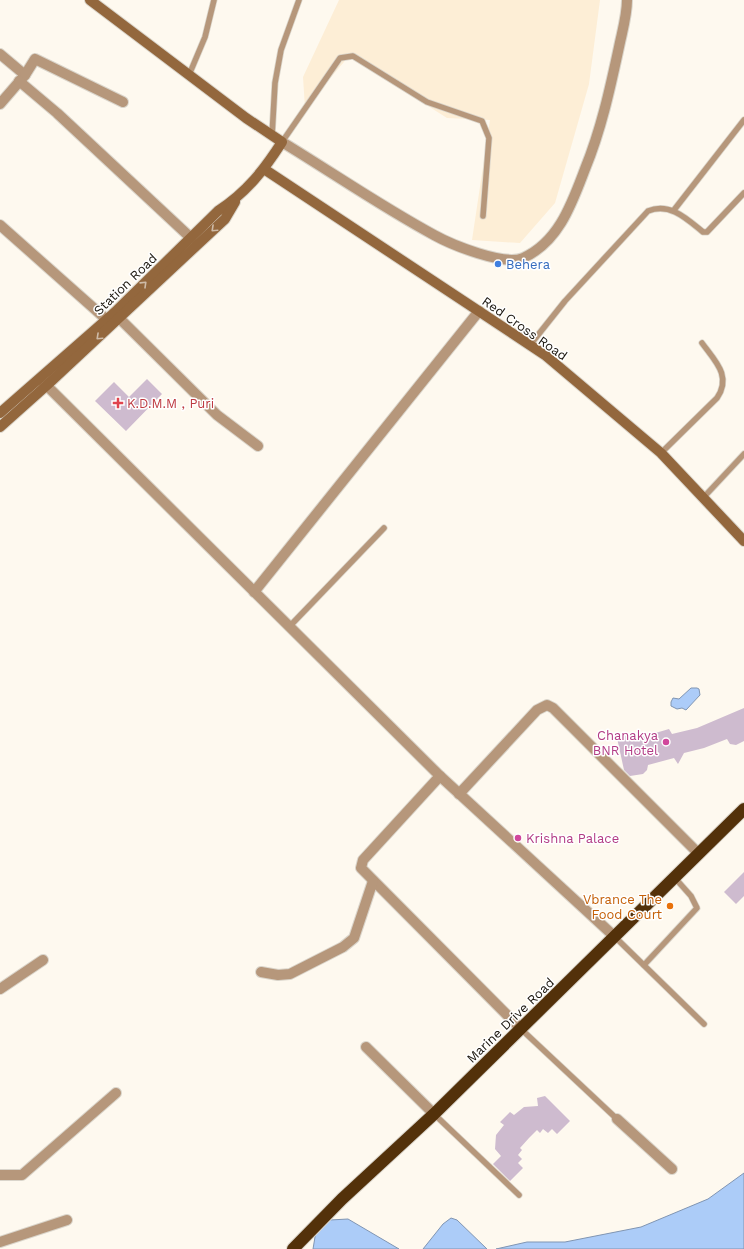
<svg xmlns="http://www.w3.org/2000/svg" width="744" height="1249" viewBox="0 0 744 1249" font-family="'Work Sans',sans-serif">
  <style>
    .built { fill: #fdeed6 }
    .water { fill: #acccf8; stroke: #8095b2 }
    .building { fill: #cebbcf }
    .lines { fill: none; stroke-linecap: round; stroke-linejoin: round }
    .lane-casing { stroke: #dad5cb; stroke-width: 7 }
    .street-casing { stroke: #dad5cb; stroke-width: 12 }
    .secondary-casing { stroke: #dad5cb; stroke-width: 12 }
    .highway-casing { stroke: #dad5cb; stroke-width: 14 }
    .lane { stroke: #b6977b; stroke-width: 5.5 }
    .street { stroke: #b6977b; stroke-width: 10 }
    .secondary { stroke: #93673d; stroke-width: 10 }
    .highway { stroke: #53310a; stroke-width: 12 }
    .oneway { stroke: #cebba8 }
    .shop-dot { fill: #3f7fe0; stroke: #fff; stroke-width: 1.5 }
    .health-dot { fill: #e0444e; stroke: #fff; stroke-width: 1.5 }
    .hotel-dot { fill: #d1479c; stroke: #fff; stroke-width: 1.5 }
    .food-dot { fill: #e8710a; stroke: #fff; stroke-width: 1.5 }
    .labels { text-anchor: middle; stroke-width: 3; stroke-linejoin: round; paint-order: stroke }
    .shop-label { font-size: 13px; fill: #366cbe; stroke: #fff; text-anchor: start }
    .street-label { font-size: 13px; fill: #1b160e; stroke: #fff }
    .health-label { font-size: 13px; fill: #be3a42; stroke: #fff; text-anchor: start }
    .hotel-label { font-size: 13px; fill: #b23c85; stroke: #fff; text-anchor: end }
    .food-label { font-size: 13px; fill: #c56008; stroke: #fff; text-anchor: end }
  </style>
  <rect width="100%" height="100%" fill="#fef9ef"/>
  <polygon class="built" points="339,0 600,0 589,84 555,203 520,243 472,240 490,120 447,118 349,56 305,108 303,77"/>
  <g class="water">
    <polygon points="691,688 697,688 699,689 700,695 686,710 682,708 677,709 671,706 671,702 673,698 679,699"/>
    <polygon points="744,1173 744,1249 496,1249 527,1242 565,1242 641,1227 708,1199"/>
    <polygon points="451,1218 457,1220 487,1249 423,1249 443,1224"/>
    <polygon points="348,1219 399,1249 313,1249 316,1231 330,1220"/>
  </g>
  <g class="building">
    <polygon points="147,379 162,394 126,431 95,401 114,382 129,397"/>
    <polygon points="744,708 744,741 736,745 730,744 727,739 704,748 684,753 678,764 674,758 648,765 647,770 643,774 630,776 624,770 617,738 635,733 635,739 669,729 672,734 697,728"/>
    <polygon points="744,872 744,896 736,904 724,892"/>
    <polygon points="545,1096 570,1121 557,1134 552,1129 548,1133 543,1129 540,1133 537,1130 529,1138 520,1148 522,1150 518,1155 522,1159 518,1163 523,1168 510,1181 493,1164 501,1156 495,1149 496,1135 504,1125 500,1122 510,1112 514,1115 524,1107 538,1106 537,1098"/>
  </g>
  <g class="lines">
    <g class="lane-casing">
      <g id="lane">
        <polyline points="189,75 205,37 214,0"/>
        <polyline points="272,136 275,83 281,50 299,0"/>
        <polyline points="282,142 340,58 353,56 427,102 482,121 489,138 483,216"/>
        <polyline points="674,210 744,120"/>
        <path d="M530 345 565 301 648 211C670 202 687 219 703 232H707L744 193"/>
        <path d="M661 453 717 398C732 376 715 361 702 343"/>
        <polyline points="703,498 744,454"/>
        <polyline points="289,627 384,528"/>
        <polyline points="615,937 704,1024"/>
        <polyline points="644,965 697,908 691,896 675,878"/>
        <polyline points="521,1029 617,1119"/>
        <polyline points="434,1114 519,1195"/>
      </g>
    </g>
    <g class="street-casing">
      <g id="street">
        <polyline points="0,54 25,75 0,104"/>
        <polyline points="25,75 35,59 123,102"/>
        <polyline points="19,81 57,113 191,238"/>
        <path d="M282 142C333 173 382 207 434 235 452 245 504 266 523 258 559 242 572 203 585 169 601 130 610 89 619 47 622 32 627 16 627 0"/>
        <polyline points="0,225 107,320"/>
        <polyline points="114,313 217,415 258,446"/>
        <polyline points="41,380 440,776 615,937"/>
        <polyline points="254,592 479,311"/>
        <polyline points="440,776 363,860 361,868 521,1029"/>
        <polyline points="459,794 537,710 547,705 553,708 699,854"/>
        <polyline points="261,972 278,975 290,974 343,947 354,938 373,881"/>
        <polyline points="0,989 43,960"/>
        <polyline points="366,1047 434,1114"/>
        <polyline points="617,1119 672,1169"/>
        <polyline points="0,1175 22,1175 116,1093"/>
        <polyline points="0,1242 67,1220"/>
      </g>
    </g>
    <g class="secondary-casing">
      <g id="secondary">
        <polyline points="264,169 545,355 661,453 744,541"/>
        <path d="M0 413 114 313 218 211C247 192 264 170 282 142L246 118 90 0"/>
        <polyline points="0,427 46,386 225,219 235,202"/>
      </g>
    </g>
    <g class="highway-casing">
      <polyline id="highway" points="293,1249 342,1199 434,1114 744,809"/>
    </g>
    <use href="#lane" class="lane"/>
    <use href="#street" class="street"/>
    <use href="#secondary" class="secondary"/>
    <use href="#highway" class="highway"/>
  </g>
  <defs><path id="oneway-chevron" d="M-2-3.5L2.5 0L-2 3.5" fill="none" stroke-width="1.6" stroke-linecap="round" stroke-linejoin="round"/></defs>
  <g class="oneway">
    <use href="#oneway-chevron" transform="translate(214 229) rotate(137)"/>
    <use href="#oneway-chevron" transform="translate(144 284) rotate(-44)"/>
    <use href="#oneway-chevron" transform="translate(99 337) rotate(137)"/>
  </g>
  <circle class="shop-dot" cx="498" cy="264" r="4"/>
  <path class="health-dot" d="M116 397h4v4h4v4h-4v4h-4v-4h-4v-4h4z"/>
  <g class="hotel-dot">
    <circle cx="666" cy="742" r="4"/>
    <circle cx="518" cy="838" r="4"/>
  </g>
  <circle class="food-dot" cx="670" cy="906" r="4"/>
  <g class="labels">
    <g class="shop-label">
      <text x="506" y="269">Behera</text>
    </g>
    <g class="street-label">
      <text transform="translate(125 284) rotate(-44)" y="5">Station Road</text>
      <text transform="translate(525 328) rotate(35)" y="5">Red Cross Road</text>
      <text transform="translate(510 1020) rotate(-44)" y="5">Marine Drive Road</text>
    </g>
    <g class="health-label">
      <text x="127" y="408">K.D.M.M , Puri</text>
    </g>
    <g class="hotel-label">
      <text x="658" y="740">Chanakya<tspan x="658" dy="15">BNR Hotel</tspan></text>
      <text x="526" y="843" text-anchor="start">Krishna Palace</text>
    </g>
    <g class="food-label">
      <text x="662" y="904">Vbrance The<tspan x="662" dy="15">Food Court</tspan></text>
    </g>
  </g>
</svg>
